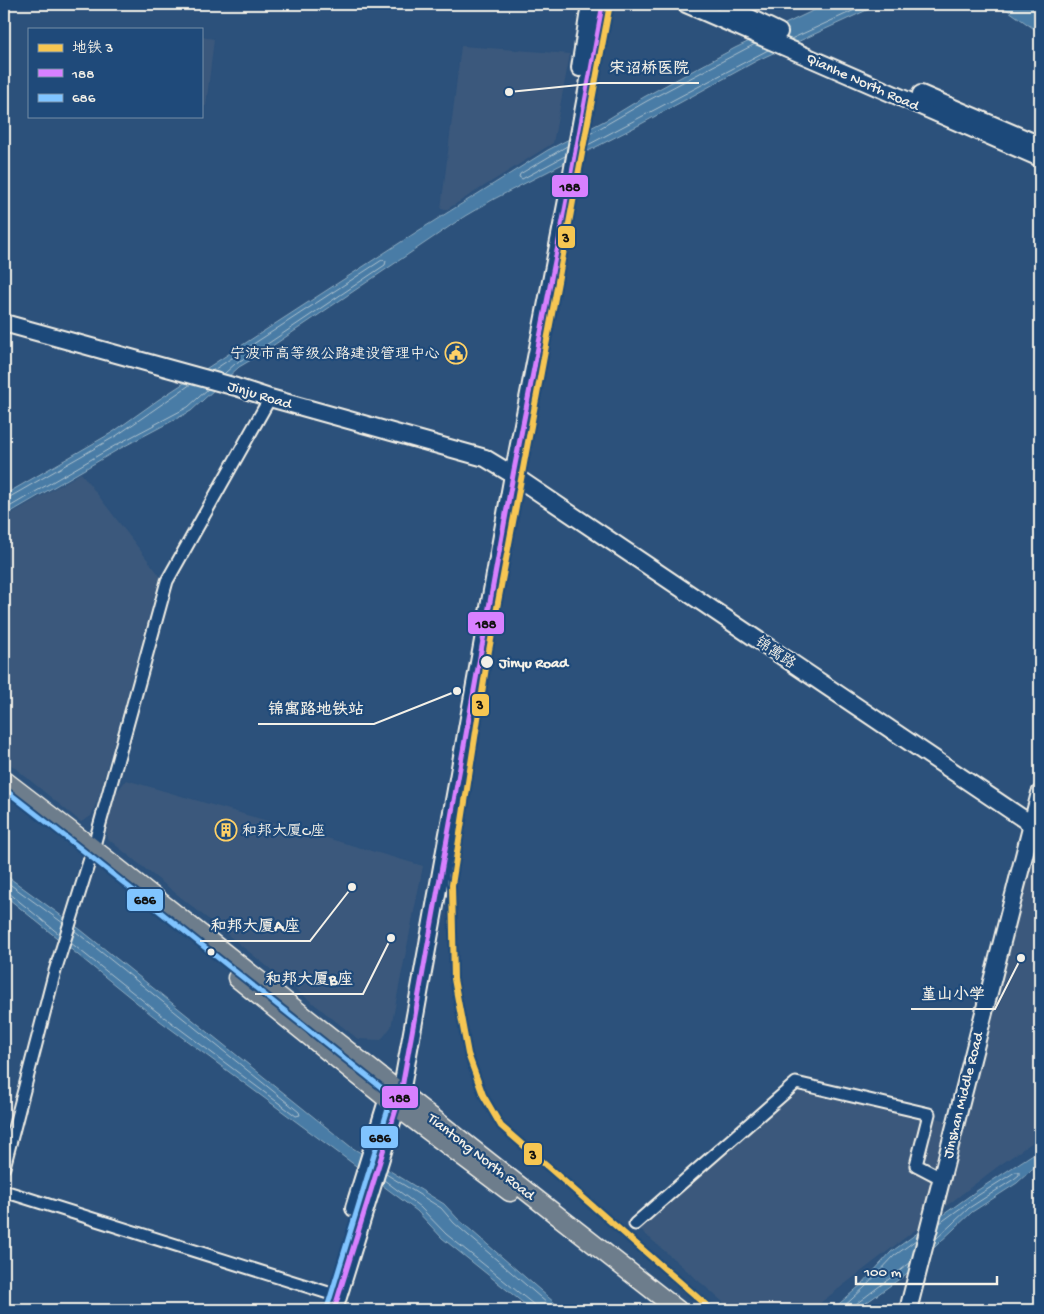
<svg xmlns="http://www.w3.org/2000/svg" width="1044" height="1314" viewBox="0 0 1044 1314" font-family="'Gochi Hand','LXGW WenKai TC',sans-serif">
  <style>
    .built { fill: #3b597c }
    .water { fill: #487ca6; stroke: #8dabc0 }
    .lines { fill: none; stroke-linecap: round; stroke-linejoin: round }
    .shore { stroke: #afc2ce; stroke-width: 1 }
    .street-casing { stroke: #f4f1e8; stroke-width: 15 }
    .secondary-casing { stroke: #f4f1e8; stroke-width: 20 }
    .primary-casing { stroke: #f4f1e8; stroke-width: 21 }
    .street { stroke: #1f4a7a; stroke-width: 11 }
    .secondary { stroke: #1f4a7a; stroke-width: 16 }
    .primary { stroke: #6d7d8c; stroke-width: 18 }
    .bus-1-casing { stroke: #1f4a7a; stroke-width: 9 }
    .bus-2-casing { stroke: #1f4a7a; stroke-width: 9 }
    .bus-1 { stroke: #d880ff; stroke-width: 5 }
    .bus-2 { stroke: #80c4ff; stroke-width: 5 }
    .metro-1-casing { stroke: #1f4a7a; stroke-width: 10 }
    .metro-1 { stroke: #f6c652; stroke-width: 6 }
    .stop-dot { fill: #f4f1e8; stroke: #1f4a7a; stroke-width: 2 }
    .labels { text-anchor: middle; stroke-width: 4.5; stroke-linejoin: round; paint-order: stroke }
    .street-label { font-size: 15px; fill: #f4f1e8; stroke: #1f4a7a }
    .poi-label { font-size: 15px; fill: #f4f1e8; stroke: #1f4a7a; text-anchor: end }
    .stop-label { font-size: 15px; font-weight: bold; fill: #f4f1e8; stroke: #1f4a7a; text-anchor: start }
    .leader { fill: none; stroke: #f4f1e8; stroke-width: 2 }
    .callout-dot { fill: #f4f1e8; stroke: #1f4a7a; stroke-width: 2 }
    .callout-label { font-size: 16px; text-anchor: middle; font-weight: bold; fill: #f4f1e8; stroke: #1f4a7a; stroke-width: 4.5; stroke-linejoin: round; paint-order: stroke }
    .line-badge { stroke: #1f4a7a; stroke-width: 2 }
    .pale-badge-label { font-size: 14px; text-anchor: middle; font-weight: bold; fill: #111 }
  </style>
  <rect width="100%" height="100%" fill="#2c517b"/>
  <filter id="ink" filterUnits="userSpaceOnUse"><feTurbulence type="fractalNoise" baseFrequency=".02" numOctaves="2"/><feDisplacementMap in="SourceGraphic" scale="10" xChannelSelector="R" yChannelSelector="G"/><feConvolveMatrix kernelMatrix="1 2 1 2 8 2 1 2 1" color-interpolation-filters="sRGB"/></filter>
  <g filter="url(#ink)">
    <g class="built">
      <polygon points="201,37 214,39 206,106 201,106"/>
      <polygon points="461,46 570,54 553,143 446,210 441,209"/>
      <polygon points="81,473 160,576 99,796 91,816 81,822 4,759 4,518"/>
      <polygon points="126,780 423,866 391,1027 381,1040 358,1039 108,839 106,829 117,792"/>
      <polygon points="1035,830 1040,832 1040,1137 997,1167 811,1310 732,1310 636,1226 797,1085 961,1124"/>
    </g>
    <g class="water">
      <polygon points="827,4 880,4 758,60 641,124 494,199 465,216 256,357 239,367 191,411 119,449 4,516 4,495 113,432 158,400 244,344 418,231 548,150 608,119 644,97 735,48"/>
      <polygon points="999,4 1040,4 1040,33"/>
      <polygon points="4,874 81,930 351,1147 444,1204 458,1219 563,1310 532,1310 442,1238 417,1211 152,1015 4,895"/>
      <polygon points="1040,1147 1040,1162 1017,1183 972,1212 905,1275 856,1310 832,1310 862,1284 891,1252 975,1192 1033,1154"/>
    </g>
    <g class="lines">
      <g class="shore">
        <polyline points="791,39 868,4"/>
        <polyline points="588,135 647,101 755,44"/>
        <polyline points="586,146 768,50"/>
        <polyline points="565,156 522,179 519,177 520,174 567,146"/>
        <polyline points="212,371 382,260 386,261 385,265 254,353 236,363 224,374"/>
        <polyline points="4,498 8,498 116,436 191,384"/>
        <polyline points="4,510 116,445 188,407 208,389"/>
        <polyline points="4,880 63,923"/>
        <polyline points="4,892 9,893 59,934"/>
        <polyline points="71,943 156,1011 296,1116 300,1115 299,1112 75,931"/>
        <polyline points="386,1174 441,1208 454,1223 555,1310"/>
        <polyline points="384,1180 420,1207 446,1234 533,1304 535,1310"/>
        <polyline points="936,1239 969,1208 1014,1179 1019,1175 1019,1172 1015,1172 977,1196 940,1223"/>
        <polyline points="840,1310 865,1287 894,1256 916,1240"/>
        <polyline points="854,1310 856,1304 910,1263"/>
      </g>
      <g class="street-casing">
        <g id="street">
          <polyline points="4,1167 55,971 93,849 167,581 270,398"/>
          <polyline points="4,1191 338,1296"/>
          <polyline points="635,1224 796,1083 929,1114 916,1165 941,1178"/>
        </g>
      </g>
      <g class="secondary-casing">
        <g id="secondary">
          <polyline points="686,4 1040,158"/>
          <polyline points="724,4 746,16 779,32"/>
          <polyline points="580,68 590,4"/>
          <polyline points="921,94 1040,145"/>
          <polyline points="4,323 236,387 270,398 485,458 513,475 1031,824 1040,828"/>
          <polyline points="354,1208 391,1088"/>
          <polyline points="334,1310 401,1093 513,475 567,200 603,4"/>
          <polyline points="908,1310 1040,793"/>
        </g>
      </g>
      <g class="primary-casing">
        <g id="primary">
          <polyline points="4,780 81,839 401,1093 678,1310"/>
          <polyline points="237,978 397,1107 510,1192"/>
        </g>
      </g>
      <use href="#street" class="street"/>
      <use href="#secondary" class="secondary"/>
      <use href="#primary" class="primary"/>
      <g class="bus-1-casing">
        <polyline id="bus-1" points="334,1310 401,1093 513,475 567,200 603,4"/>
      </g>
      <g class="bus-2-casing">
        <polyline id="bus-2" points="4,789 76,845 392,1096 327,1308"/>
      </g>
      <use href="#bus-1" class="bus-1"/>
      <use href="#bus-2" class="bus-2"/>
      <g class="metro-1-casing">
        <polyline id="metro-1" points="610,4 487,661 452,885 454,979 468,1054 483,1095 501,1126 712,1310"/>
      </g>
      <use href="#metro-1" class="metro-1"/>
    </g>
  </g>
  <defs>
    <g id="civic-ring" transform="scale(1.125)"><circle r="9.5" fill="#1f4a7a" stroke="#ffd166" stroke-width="1.5"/><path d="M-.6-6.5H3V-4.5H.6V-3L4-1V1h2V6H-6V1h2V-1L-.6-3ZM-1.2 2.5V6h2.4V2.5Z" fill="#ffd166"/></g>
    <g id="building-ring" transform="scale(1.125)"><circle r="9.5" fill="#1f4a7a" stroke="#ffd166" stroke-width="1.5"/><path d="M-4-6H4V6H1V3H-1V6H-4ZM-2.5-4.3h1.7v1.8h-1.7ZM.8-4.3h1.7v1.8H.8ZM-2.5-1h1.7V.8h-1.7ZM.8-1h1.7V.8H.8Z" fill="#ffd166"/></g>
  </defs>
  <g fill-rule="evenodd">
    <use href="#civic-ring" x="456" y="353"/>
    <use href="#building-ring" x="226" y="830"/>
  </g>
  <g class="stop-dot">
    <circle cx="487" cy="662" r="7"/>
    <circle cx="211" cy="952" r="4.5"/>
  </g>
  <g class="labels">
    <g class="street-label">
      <text transform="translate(863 81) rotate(24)" y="5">Qianhe North Road</text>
      <text transform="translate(260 394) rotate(17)" y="5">Jinju Road</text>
      <text transform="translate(776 652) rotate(34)" y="5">锦寓路</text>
      <text transform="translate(962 1095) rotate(-76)" y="5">Jinshan Middle Road</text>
      <text transform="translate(482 1156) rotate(38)" y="5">Tiantong North Road</text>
    </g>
    <g class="poi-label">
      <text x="440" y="358">宁波市高等级公路建设管理中心</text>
      <text x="242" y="835" text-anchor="start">和邦大厦C座</text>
    </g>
    <g class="stop-label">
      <text x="499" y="667">Jinyu Road</text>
    </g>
  </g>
  <path class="leader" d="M509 92L599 83H699M457 691L374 724H258M352 887L310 941H200M391 938L363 994H255M1021 958L995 1009H911"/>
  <g class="callout-dot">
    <circle cx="509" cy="92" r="5"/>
    <circle cx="457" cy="691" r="5"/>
    <circle cx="352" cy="887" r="5"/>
    <circle cx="391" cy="938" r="5"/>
    <circle cx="1021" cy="958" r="5"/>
  </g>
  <g class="callout-label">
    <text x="649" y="73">宋诏桥医院</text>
    <text x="316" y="714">锦寓路地铁站</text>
    <text x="255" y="931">和邦大厦A座</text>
    <text x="309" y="984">和邦大厦B座</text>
    <text x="953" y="999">堇山小学</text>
  </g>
  <g class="line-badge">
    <rect x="551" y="174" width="38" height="24" rx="5" fill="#d880ff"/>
    <rect x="557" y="225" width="19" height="24" rx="5" fill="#f6c652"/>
    <rect x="467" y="611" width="38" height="24" rx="5" fill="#d880ff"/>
    <rect x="471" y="693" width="19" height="24" rx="5" fill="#f6c652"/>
    <rect x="126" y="888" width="38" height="24" rx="5" fill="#80c4ff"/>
    <rect x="381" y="1085" width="38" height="24" rx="5" fill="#d880ff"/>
    <rect x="360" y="1125" width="39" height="24" rx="5" fill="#80c4ff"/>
    <rect x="523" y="1142" width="20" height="24" rx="5" fill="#f6c652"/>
  </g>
  <g class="pale-badge-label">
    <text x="570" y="191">188</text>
    <text x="566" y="242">3</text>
    <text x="486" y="628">188</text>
    <text x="480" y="709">3</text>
    <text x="145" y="904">686</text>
    <text x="400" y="1102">188</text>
    <text x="380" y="1142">686</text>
    <text x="533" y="1159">3</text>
  </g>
  <rect width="1044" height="1314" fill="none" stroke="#1f4a7a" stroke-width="20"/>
  <rect x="10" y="10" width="1024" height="1294" fill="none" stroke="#f4f1e8" stroke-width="2" filter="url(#ink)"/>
  <rect x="28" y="28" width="175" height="90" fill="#1f4a7a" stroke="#748da6"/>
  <rect x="38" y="44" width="25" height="8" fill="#f6c652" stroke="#748da6"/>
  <text x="72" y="52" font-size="15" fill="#f4f1e8">地铁 3</text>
  <rect x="38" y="69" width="25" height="8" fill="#d880ff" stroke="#748da6"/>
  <text x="72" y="78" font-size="15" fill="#f4f1e8">188</text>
  <rect x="38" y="94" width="25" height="8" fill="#80c4ff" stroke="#748da6"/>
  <text x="72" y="102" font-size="15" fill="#f4f1e8">686</text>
  <path d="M856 1276v8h141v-8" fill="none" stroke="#f4f1e8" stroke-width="2.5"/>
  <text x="864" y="1276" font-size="15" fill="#f4f1e8" stroke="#1f4a7a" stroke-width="4" paint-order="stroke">100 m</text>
</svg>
